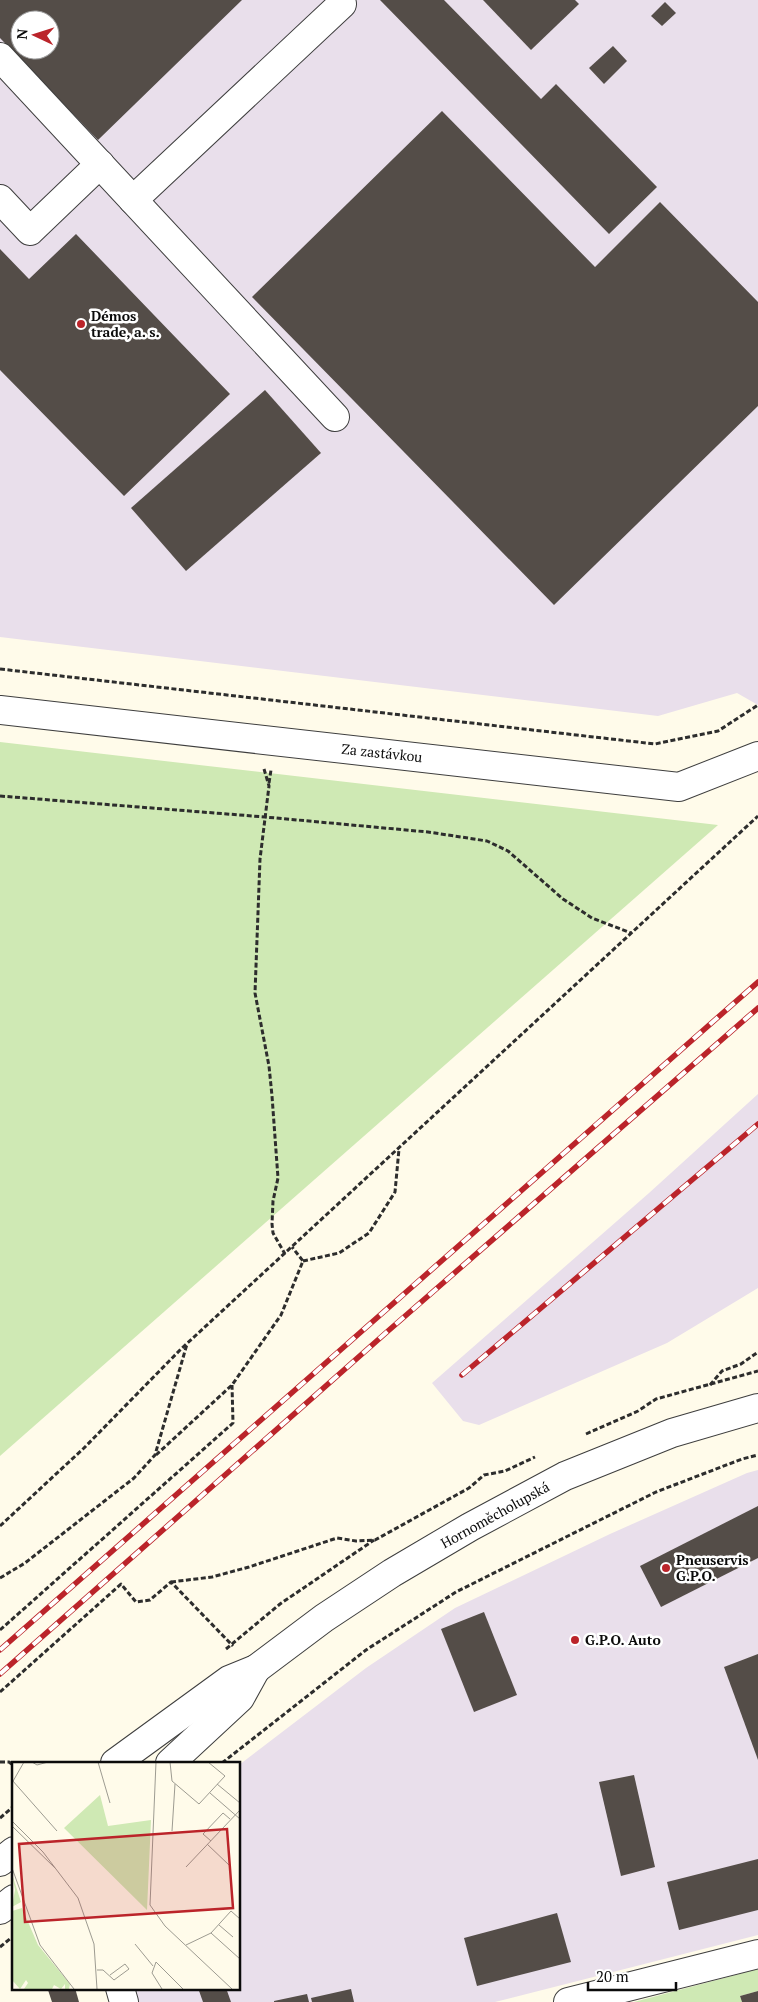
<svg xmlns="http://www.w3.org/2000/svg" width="758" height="2002" viewBox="0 0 758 2002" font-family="'PT Serif',serif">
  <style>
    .industrial { fill: #e9dfeb; fill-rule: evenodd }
    .green { fill: #cfe9b4 }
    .building { fill: #544d48; fill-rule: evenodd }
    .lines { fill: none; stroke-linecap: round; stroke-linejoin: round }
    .minor-casing { stroke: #3e3e3e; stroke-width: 30 }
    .path { stroke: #2d2d2d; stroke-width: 3; stroke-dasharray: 5 2.5; stroke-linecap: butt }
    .minor { stroke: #fff; stroke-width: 28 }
    .rail-casing { stroke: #bb242a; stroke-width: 5.5 }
    .rail { stroke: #fff; stroke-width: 4; stroke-dasharray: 11; stroke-linecap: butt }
    .poi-dot { fill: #bb242a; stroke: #fff; stroke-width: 2 }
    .labels { text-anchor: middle; stroke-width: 5; stroke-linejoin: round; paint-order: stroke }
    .poi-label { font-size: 14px; font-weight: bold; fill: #0b0b0b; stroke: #fff; text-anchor: start }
    .street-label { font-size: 14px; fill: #0b0b0b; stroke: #fff }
    .inset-road { fill: none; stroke: #9d9b91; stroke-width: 1 }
    .view { fill: #bb242a; fill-opacity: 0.15; stroke: #bb242a; stroke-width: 2.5 }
    .inset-edge { fill: none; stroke: #0b0b0b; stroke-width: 2.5 }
  </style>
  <rect width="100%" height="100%" fill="#fffbea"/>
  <g class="industrial">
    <path d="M0 0H758V705L737 693 658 716 0 637ZM20 20H50V50H20Z"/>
    <polygon points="758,1094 758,1288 667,1343 479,1425 463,1421 432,1383 649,1193"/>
    <polygon points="758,1470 758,1935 495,2002 139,2002 135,1988 239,1988 239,1765 366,1668 455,1608 610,1534 747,1473"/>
  </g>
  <g class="green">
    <polygon points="0,742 718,825 0,1456"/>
    <polygon points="758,1969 758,1991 740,1996 742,2002 634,2002"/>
  </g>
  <g class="building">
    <path d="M0 0H242L98 140 0 38ZM20 20H50V50H20Z"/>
    <polygon points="380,0 444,0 541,99 556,84 657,187 609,234"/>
    <polygon points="483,0 575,0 579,4 531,50"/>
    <polygon points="665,2 676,13 662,26 651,16"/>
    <polygon points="613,46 627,61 604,84 589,68"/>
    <polygon points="442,111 595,267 660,202 758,302 758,406 554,605 252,297"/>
    <polygon points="76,234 230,394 124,496 0,370 0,249 29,279"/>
    <polygon points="265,390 321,453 186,571 131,508"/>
    <polygon points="758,1506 758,1558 661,1607 640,1566"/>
    <polygon points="484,1612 517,1695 474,1712 441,1629"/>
    <polygon points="758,1654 758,1760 724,1667"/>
    <polygon points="634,1775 655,1867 621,1876 599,1782"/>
    <polygon points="758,1859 758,1910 679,1930 667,1882"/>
    <polygon points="557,1913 571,1962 477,1986 464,1938"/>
    <polygon points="55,1988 75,1988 79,2002 52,2002 48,1990"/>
    <polygon points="198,1988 226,1988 231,2002 203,2002"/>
    <polygon points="351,1989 354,2002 312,2002 311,1998"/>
    <polygon points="758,1991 758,2002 742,2002 740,1996"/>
    <polygon points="307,1994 309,2002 274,2002 274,2001"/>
  </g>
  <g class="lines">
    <g class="minor-casing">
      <g id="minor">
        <polyline points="0,57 335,417"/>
        <polyline points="0,199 30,231 100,164"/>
        <polyline points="133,200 342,4"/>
        <polyline points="0,710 679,787 758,756"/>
        <polyline points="115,1763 229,1680 256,1669 324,1618 392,1573 470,1527 565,1476 672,1433 758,1408"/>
        <polyline points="170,1763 240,1698 256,1669"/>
        <polyline points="0,1862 14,1851"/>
        <polyline points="0,1910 14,1899"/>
        <polyline points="120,1988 124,2002"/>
        <polyline points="568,2002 758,1954"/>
      </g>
    </g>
    <g class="path">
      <polyline points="0,669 655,744 718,731 758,705"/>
      <polyline points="264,769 269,786 260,859 255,993 269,1066 272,1096 278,1178 273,1201 272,1224 273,1233 285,1254"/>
      <polyline points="269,783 271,770"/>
      <polyline points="0,796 265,817 428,832 487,841 508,851 563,899 592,918 631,933"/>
      <polyline points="303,1261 339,1253 369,1233 395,1192 399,1149"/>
      <polyline points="710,1385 722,1371 741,1364 758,1352"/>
      <polyline points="586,1434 638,1411 656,1399 758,1371"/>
      <polyline points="156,1455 232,1385 281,1315 303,1261 292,1247"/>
      <polyline points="0,1526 84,1448 181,1349 758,816"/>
      <polyline points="0,1578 25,1563 134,1478 155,1455 187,1344"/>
      <polyline points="171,1582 212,1577 249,1567 337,1538 356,1541 375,1540 469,1488 484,1475 505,1471 535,1457"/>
      <polyline points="0,1630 233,1423 232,1385"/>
      <polyline points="226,1649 280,1604 374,1540"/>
      <polyline points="0,1692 121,1584 136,1602 150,1600 171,1582 233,1646"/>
      <polyline points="0,1762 9,1762 14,1766"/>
      <polyline points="222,1763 366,1650 456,1592 656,1492 742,1459 758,1455"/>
      <polyline points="0,1818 14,1806"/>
      <polyline points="0,1947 11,1938"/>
    </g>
    <use href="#minor" class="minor"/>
    <g class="rail-casing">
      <g id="rail">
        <polyline points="462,1375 758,1124"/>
        <polyline points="0,1650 758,982"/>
        <polyline points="0,1674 388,1331 758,1008"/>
      </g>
    </g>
    <use href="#rail" class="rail"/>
  </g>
  <g class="poi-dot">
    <circle cx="81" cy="324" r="5"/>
    <circle cx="666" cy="1568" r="5"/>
    <circle cx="575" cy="1640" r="5"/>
  </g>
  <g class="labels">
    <g class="poi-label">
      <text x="91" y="321">Démos<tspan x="91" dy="16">trade, a. s.</tspan></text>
      <text x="676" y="1565">Pneuservis<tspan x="676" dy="16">G.P.O.</tspan></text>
      <text x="585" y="1645">G.P.O. Auto</text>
    </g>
    <g class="street-label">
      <text transform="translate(382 753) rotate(6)" y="5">Za zastávkou</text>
      <text transform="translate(495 1515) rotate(-29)" y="5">Hornoměcholupská</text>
    </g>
  </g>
  <g transform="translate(12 1762)">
    <rect width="228" height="228" fill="#fffbea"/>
    <path d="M88 33 96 64 139 58 135 148 52 66ZM0 112 9 140 0 145 3 128ZM10 146 26 183 58 222 57 227H53V222L49 227 42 223 40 227H12L16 221 14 218 8 227 0 218V149Z" fill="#cfe9b4"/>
    <path class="inset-road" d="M20 0 25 3 36 0M86 0 98 41M144 0 138 143 153 164 220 227M158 0 160 19 187 42 213 14 196 0M0 18 45 69M0 21 12 0M205 22 228 41M198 31 228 57M0 59 31 90 66 136 82 182 85 227M0 64 43 106M160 69 163 22M199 79 191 72 211 51 218 57M195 82 217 103M174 105 228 48M0 106 28 183 62 227M207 163 221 175M199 171 228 197M123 182 141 204M174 183 199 171 219 149 228 157M85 208H91L102 218 117 207 113 202 98 213M150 227 140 211 144 200 171 227"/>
    <path class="view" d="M215 67 221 146 13 160 7 82Z"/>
    <rect width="228" height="228" class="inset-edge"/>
  </g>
  <g transform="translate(35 35) rotate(274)"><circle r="24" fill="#ffffff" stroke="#9d9d9d"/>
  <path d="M0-4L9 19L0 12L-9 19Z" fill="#bb242a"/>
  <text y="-8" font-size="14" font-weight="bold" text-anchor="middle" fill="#0b0b0b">N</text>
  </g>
  <path d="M588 1982v8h88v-8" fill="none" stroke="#0b0b0b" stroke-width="2.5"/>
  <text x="596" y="1982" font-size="15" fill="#0b0b0b" stroke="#ffffff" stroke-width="4" paint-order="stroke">20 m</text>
</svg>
